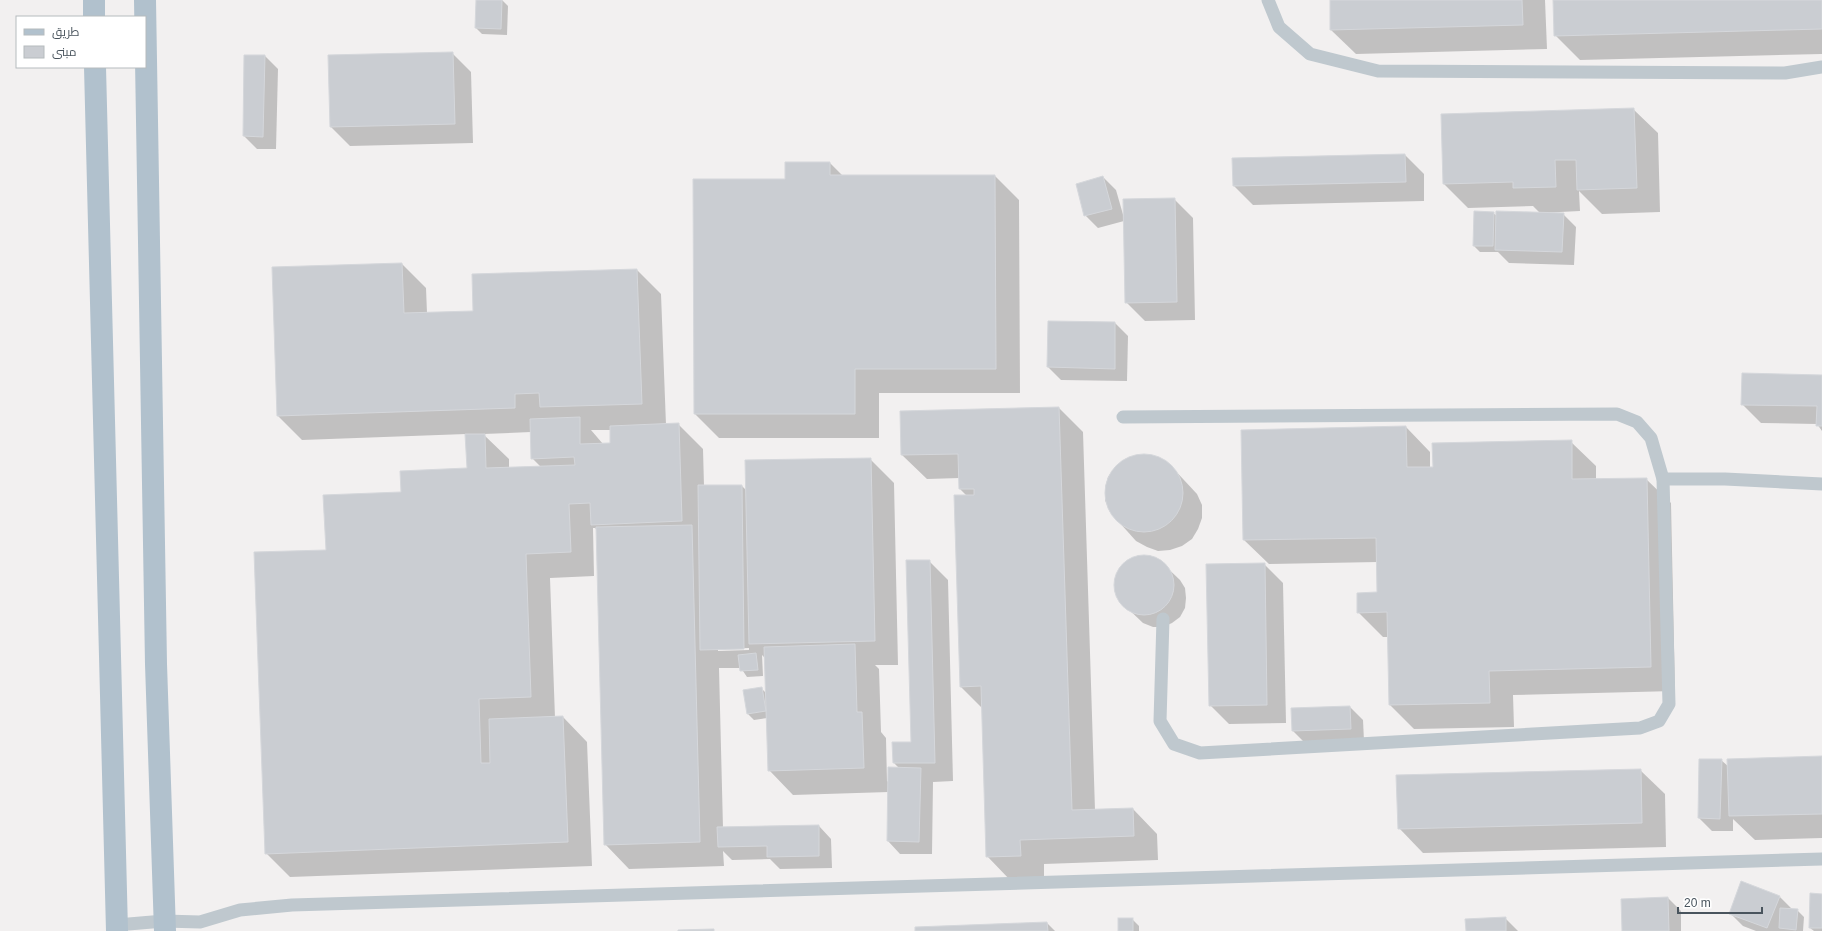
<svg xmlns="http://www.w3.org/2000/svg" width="1822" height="931" viewBox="0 0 1822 931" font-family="Arial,Cairo,sans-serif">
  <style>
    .shadow { fill: #0003; fill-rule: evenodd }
    .building { fill: #cacdd2; stroke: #d5d7db }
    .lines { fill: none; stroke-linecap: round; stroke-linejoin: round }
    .lane { stroke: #bfc8ce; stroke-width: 13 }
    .primary { stroke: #b1c1cd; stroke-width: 22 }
  </style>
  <rect width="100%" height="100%" fill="#f2f0f0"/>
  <g class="shadow">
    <polygon points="477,0 502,0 508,6 507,35 482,34 476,28"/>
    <polygon points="1331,0 1545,0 1547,49 1356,54 1331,30"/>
    <polygon points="1554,0 1822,0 1822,54 1580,60 1555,35"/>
    <polygon points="452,53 471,72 473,143 350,146 331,127"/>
    <polygon points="245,56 265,56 278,69 276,149 257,149 244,136"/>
    <polygon points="1633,109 1658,133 1660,212 1602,214 1579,191 1580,211 1540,213 1533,206 1468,208 1444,184"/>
    <polygon points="1405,155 1424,174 1424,201 1253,205 1234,186"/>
    <polygon points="830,163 843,176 995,176 1019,200 1020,393 879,393 879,438 719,438 695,414"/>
    <polygon points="1103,177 1116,190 1124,218 1174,199 1193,218 1195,320 1145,321 1126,302 1124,221 1098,228 1085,215"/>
    <polygon points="1493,213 1497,216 1563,214 1576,227 1574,265 1509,263 1498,252 1480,252 1474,246"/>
    <path d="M402 264 426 288 427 313 474 312 637 270 661 294 666 425 678 424 703 449 704 486H742L747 491 870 459 894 483 898 665H875L879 669 881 732 886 738 887 782 899 768 894 763 893 743H912L929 561 948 580 953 781 933 782 932 854H900L888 841 889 792 793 795 769 770 767 718 754 720 748 714 761 688 766 693 765 658 762 655 763 676 747 677 741 668H719L723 828 819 826 831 839 832 868 780 869 770 859 732 860 723 851 724 866 629 869 605 844 597 530 595 528H593L594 576 550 578 555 718 563 717 587 742 592 866 290 877 266 853 327 551 402 493 468 469 466 434 302 440 278 416ZM591 430H611V444H603ZM531 432 532 458 541 467 509 468V459L483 434ZM749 648V650L718 651V649Z"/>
    <polygon points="1049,322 1115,323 1128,336 1127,381 1061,380 1048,367"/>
    <polygon points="1822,376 1822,431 1817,424 1761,423 1742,404"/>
    <polygon points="1059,408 1083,432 1095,810 1133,809 1157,834 1158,860 1044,864 1044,880 1011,881 987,856 982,708 961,687 967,496 960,489 960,478 927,479 902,455 901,412"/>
    <polygon points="1406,427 1430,452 1430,468 1571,442 1596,466 1596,480 1646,479 1671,503 1675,691 1513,695 1514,727 1414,729 1390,705 1388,637 1383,637 1358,612 1378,593 1378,562 1269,564 1244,540"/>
    <polygon points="1136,455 1148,455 1160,458 1170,465 1197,494 1202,505 1202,518 1198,529 1192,539 1182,546 1170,550 1158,551 1147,547 1136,541 1110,512 1105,500 1105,488 1108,477 1115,467 1125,459"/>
    <polygon points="1139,557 1149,557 1159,560 1180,580 1185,588 1186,598 1185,608 1180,617 1172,623 1163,627 1153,627 1143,623 1122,603 1117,594 1115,585 1117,575 1122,566 1130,560"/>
    <polygon points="1264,564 1283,583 1286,723 1229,724 1210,705"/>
    <polygon points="1350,707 1363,720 1364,741 1306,744 1293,731 1292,709"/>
    <polygon points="1822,757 1822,838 1755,840 1733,819 1733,831 1712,831 1699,818 1700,760 1721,760 1729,767"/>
    <polygon points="1640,770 1665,794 1666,847 1423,853 1399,828"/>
    <polygon points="1822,895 1822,931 1814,931 1810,928"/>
    <polygon points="1779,896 1792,909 1797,910 1804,917 1803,931 1756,931 1743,926 1730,913"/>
    <polygon points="1668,898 1681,911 1681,931 1623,931"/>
    <polygon points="1505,918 1518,931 1467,931"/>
    <polygon points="1132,919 1139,926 1139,931 1119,931"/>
    <polygon points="1047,923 1055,931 916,931"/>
  </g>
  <g class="building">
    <polygon points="476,0 502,0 501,29 475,28"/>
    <polygon points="1330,0 1522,0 1523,25 1330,30"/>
    <polygon points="1553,0 1822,0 1822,29 1554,36"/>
    <polygon points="453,52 455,124 330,127 328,55"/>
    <polygon points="244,55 265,55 263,137 243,136"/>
    <polygon points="1634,108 1637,188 1577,190 1576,160 1555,160 1556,187 1513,188 1513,182 1443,184 1441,114"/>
    <polygon points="1405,154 1406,182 1233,186 1232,158"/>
    <polygon points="785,162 830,162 830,175 995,175 996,369 855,369 855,414 694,414 693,179 785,179"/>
    <polygon points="1103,176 1112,209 1084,216 1076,184"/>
    <polygon points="1175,198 1177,302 1125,303 1123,199"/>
    <polygon points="1474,211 1494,212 1493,246 1473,246"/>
    <polygon points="1496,211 1564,213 1562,252 1495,250"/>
    <polygon points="402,263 404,313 473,311 472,274 637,269 642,404 540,407 539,393 515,394 515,408 277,416 272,267"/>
    <polygon points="1048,321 1115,322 1115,369 1047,367"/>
    <polygon points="1742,373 1822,375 1822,426 1816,426 1817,406 1741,405"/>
    <polygon points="1059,407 1072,810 1133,808 1134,836 1020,840 1021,856 986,857 981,686 960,687 954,495 974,495 974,489 959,489 958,454 901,455 900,411"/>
    <polygon points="580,417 580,444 610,443 610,426 679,423 682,521 591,525 590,503 569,504 571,552 526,554 531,697 479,699 481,763 490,763 489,719 563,716 568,842 265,854 254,552 326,550 323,495 401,492 400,471 467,468 465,434 485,434 486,468 575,465 574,457 531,459 530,419"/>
    <polygon points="1406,426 1407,467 1433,467 1432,443 1572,440 1572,479 1647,478 1651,667 1489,671 1490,703 1389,705 1387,612 1357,613 1357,593 1377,592 1376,538 1243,540 1241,430"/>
    <circle cx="1144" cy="493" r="39"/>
    <polygon points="871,458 875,641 749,644 745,460"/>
    <polygon points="698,485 742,485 744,649 700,650"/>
    <polygon points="692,525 700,842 604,845 596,527"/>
    <circle cx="1144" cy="585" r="30"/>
    <polygon points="906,560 930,560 935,763 893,763 892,742 911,742"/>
    <polygon points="1265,563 1267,705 1209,706 1206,564"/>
    <polygon points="855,644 857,712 862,712 864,768 768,771 764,647"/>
    <polygon points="756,653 758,670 740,671 738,655"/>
    <polygon points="762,687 766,711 747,714 743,690"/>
    <polygon points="1350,706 1351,729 1292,731 1291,708"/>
    <polygon points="1822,756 1822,814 1729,816 1727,759"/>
    <polygon points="1699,759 1722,759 1720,819 1698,818"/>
    <polygon points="888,767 921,768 919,842 887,841"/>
    <polygon points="1641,769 1642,823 1398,829 1396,775"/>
    <polygon points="819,825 819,856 767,857 767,846 718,847 717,827"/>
    <polygon points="1741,881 1780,896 1767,928 1729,914"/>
    <polygon points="1810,893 1822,894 1822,928 1809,928"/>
    <polygon points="1668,897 1669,931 1622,931 1621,899"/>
    <polygon points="1780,908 1798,909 1796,930 1779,928"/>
    <polygon points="1506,917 1506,931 1466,931 1465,919"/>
    <rect x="1118" y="918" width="15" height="13"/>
    <polygon points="1047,922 1048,931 915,931 915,927"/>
    <polygon points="714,929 714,931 678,931 678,930"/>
  </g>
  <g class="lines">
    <g class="lane">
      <polyline points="1268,0 1279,27 1310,54 1378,71 1785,73 1822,67"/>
      <polyline points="1123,417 1617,414 1637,422 1651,438 1663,479 1669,704 1659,721 1640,728 1200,753 1174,744 1160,721 1163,619"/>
      <polyline points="1663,479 1725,479 1822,484"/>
      <polyline points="117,925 164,921 200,922 240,910 292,905 1822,859"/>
    </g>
    <g class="primary">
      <polyline points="94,0 94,17"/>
      <polyline points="145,0 156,664 165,931"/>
      <polyline points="95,67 117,931"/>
    </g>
  </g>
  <rect x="16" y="16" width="130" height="52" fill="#ffffff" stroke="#b6bbbe"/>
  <rect x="24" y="29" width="20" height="6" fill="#b1c1cd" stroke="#b6bbbe"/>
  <text x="52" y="36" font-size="12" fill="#49545d">طريق</text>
  <rect x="24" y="46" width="20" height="12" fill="#cacdd2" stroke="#b6bbbe"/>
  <text x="52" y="56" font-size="12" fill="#49545d">مبنى</text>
  <path d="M1678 907v6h84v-6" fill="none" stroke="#49545d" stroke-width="2"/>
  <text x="1684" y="907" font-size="12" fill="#49545d" stroke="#ffffff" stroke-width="3" paint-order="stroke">20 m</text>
</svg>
